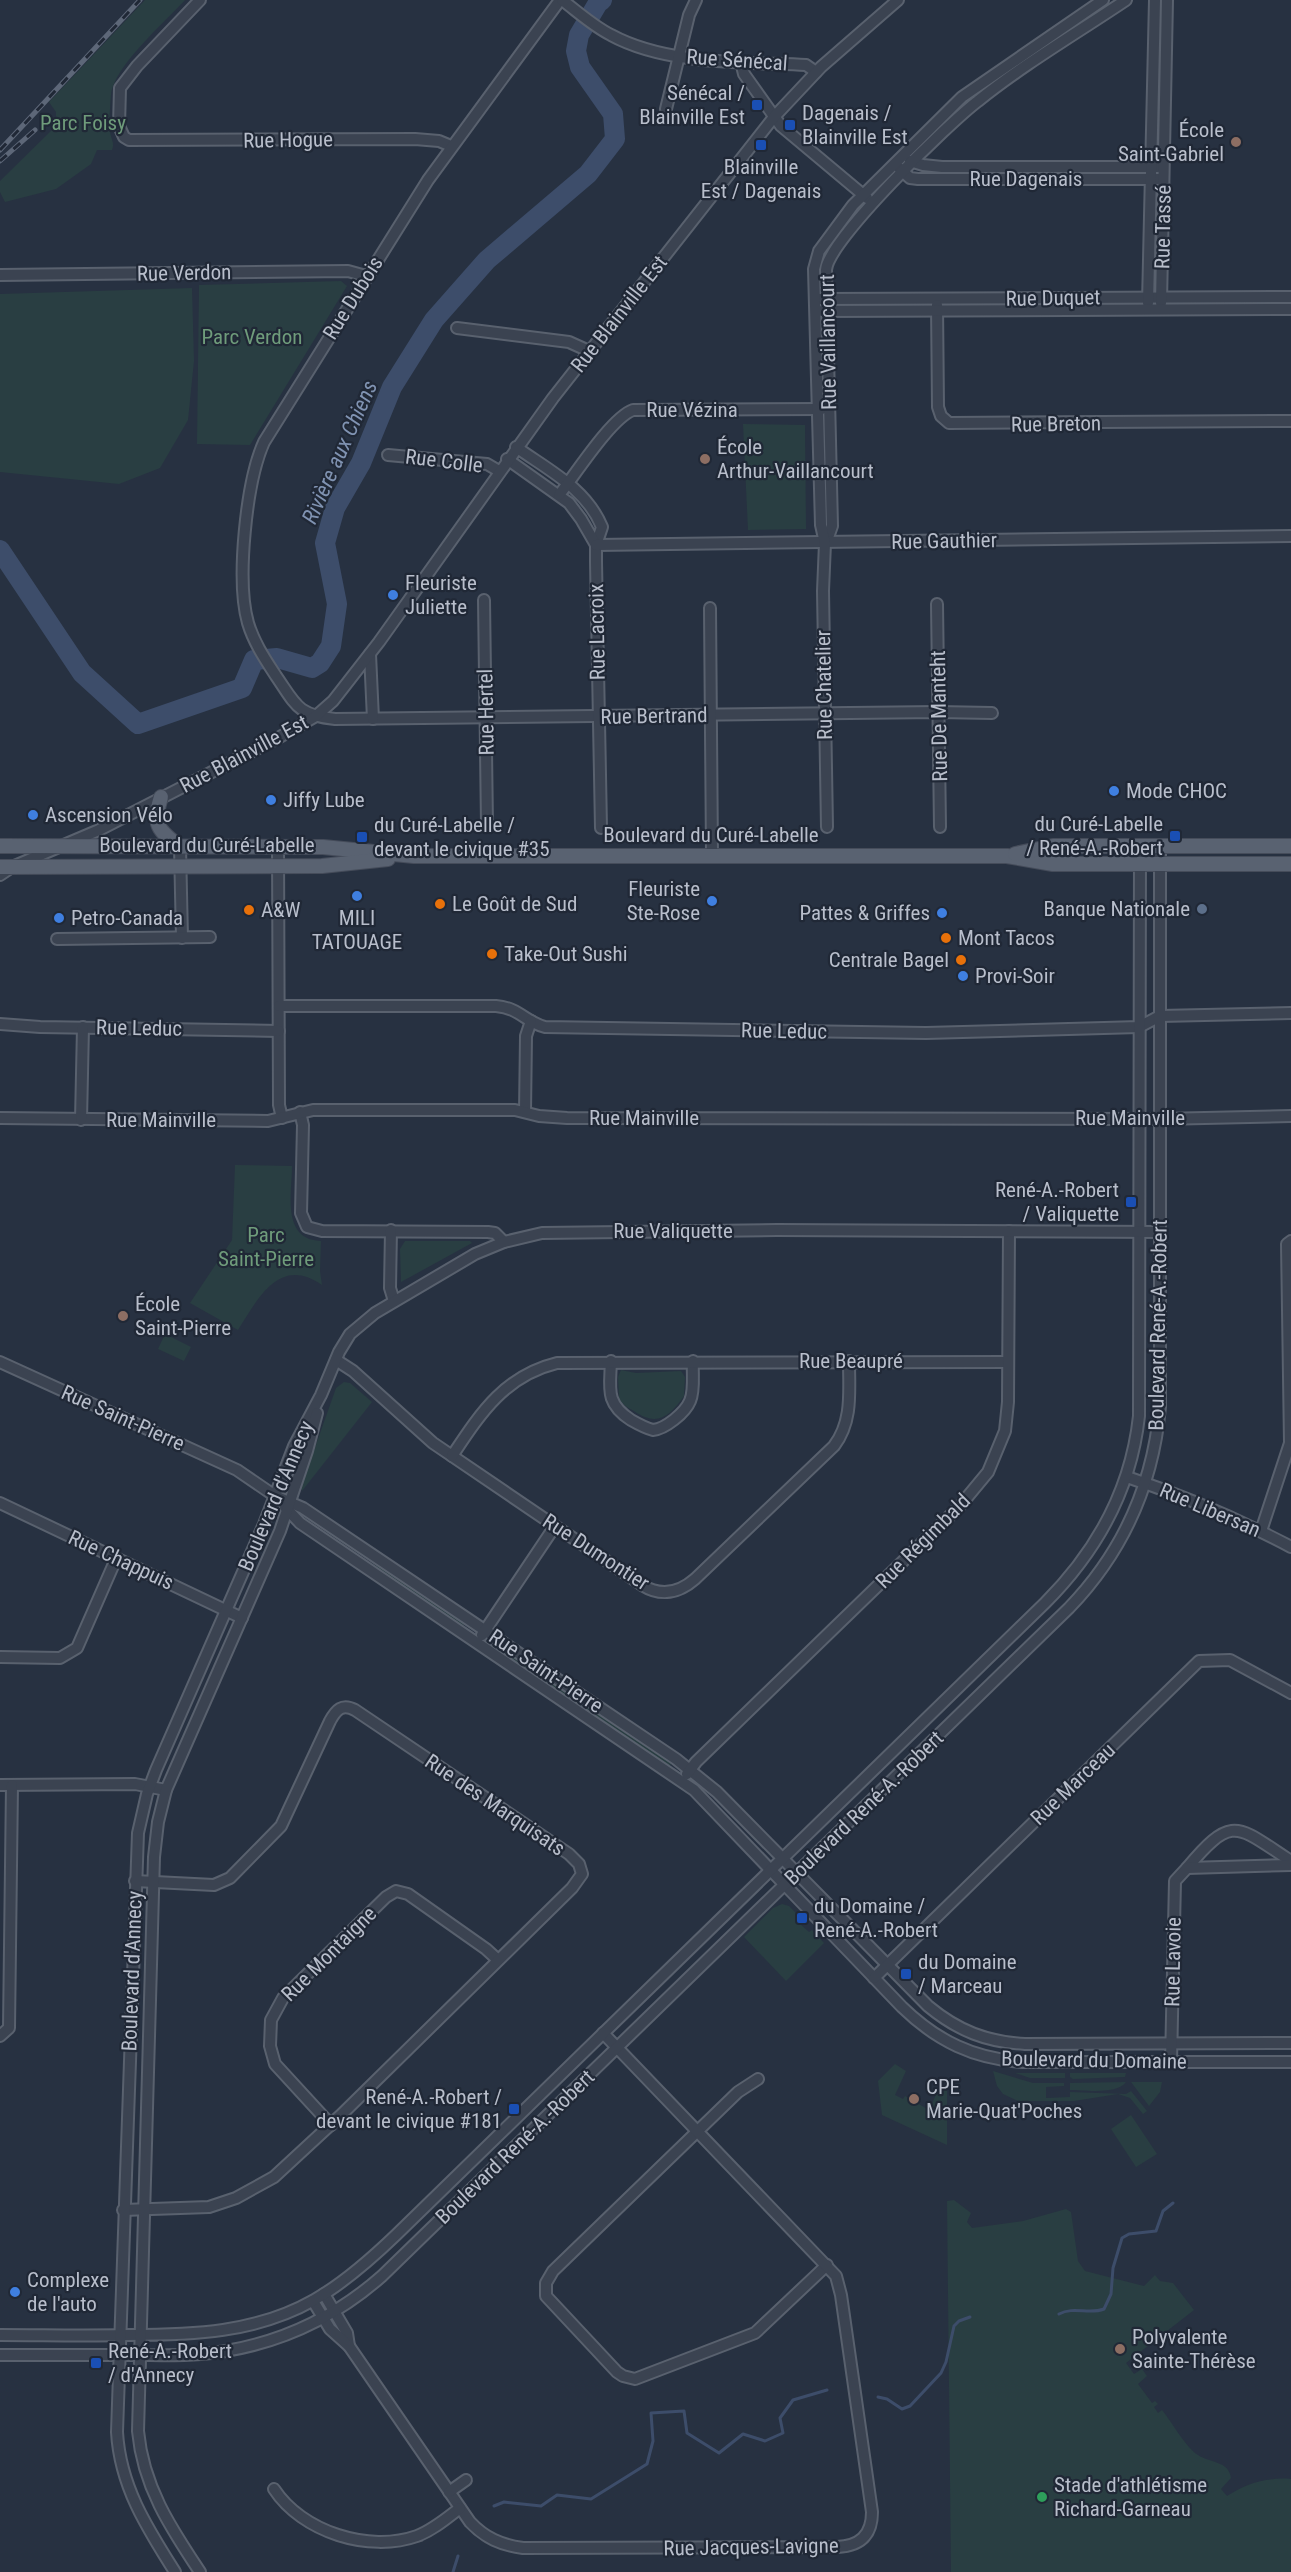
<svg xmlns="http://www.w3.org/2000/svg" width="1291" height="2572" viewBox="0 0 1291 2572" font-family="'Roboto Condensed',sans-serif">
  <style>
    .green { fill: #293e42 }
    .lines { fill: none; stroke-linecap: round; stroke-linejoin: round }
    .stream { stroke: #3d4d6a; stroke-width: 3 }
    .river { stroke: #3d4d6a; stroke-width: 20 }
    .minor-casing { stroke: #59616e; stroke-width: 14 }
    .major-casing { stroke: #454c5a; stroke-width: 16 }
    .minor { stroke: #3b4351; stroke-width: 10 }
    .major { stroke: #596271; stroke-width: 14 }
    .rail-casing { stroke: #5d6778; stroke-width: 5 }
    .rail { stroke: #202836; stroke-width: 3; stroke-dasharray: 9; stroke-linecap: butt }
    .transit-dot { fill: #1a4fb4; stroke: #202836; stroke-width: 2 }
    .education-dot { fill: #8d6e63; stroke: #202836; stroke-width: 2 }
    .shop-dot { fill: #3f7fe0; stroke: #202836; stroke-width: 2 }
    .food-dot { fill: #e8710a; stroke: #202836; stroke-width: 2 }
    .service-dot { fill: #5c6f8a; stroke: #202836; stroke-width: 2 }
    .leisure-dot { fill: #2e9e5b; stroke: #202836; stroke-width: 2 }
    .labels { text-anchor: middle; stroke-width: 4.5; stroke-linejoin: round; paint-order: stroke }
    .street-label { font-size: 21px; fill: #b8becb; stroke: #202836 }
    .poi-label { font-size: 21px; fill: #b8becb; stroke: #202836; text-anchor: start }
    .park-label { font-size: 21px; fill: #6f9c7b; stroke: #202836 }
    .water-label { font-size: 22px; font-style: italic; fill: #8093b2; stroke: #202836 }
  </style>
  <rect width="100%" height="100%" fill="#273141"/>
  <g class="green">
    <path d="M145 0H185C165 22 114 66 111 95 110 107 109 120 110 132 111 139 115 143 112 150H97L91 164 56 189 5 202 0 192V181L56 126V112L49 102Z"/>
    <polygon points="341,281 347,286 250,445 197,444 199,285"/>
    <polygon points="192,288 194,361 188,420 160,468 119,484 0,472 0,294"/>
    <polygon points="743,424 805,425 806,529 748,530"/>
    <path d="M235 1165 292 1166C292 1193 281 1240 321 1241L320 1271 322 1285C279 1255 258 1299 238 1330L190 1303 232 1240Z"/>
    <polygon points="405,1241 470,1241 472,1243 401,1282 400,1249"/>
    <polygon points="165,1334 191,1347 184,1361 158,1349"/>
    <path d="M621 1370 636 1373 681 1371 685 1377 684 1396C669 1417 657 1427 634 1411 628 1408 623 1405 619 1399L618 1377Z"/>
    <polygon points="344,1382 350,1383 372,1402 302,1491 301,1487 336,1388"/>
    <polygon points="364,1560 386,1570 465,1623 461,1628"/>
    <polygon points="497,1645 672,1763 668,1768 494,1650"/>
    <polygon points="782,1904 789,1906 803,1920 800,1924 809,1932 812,1930 824,1943 786,1981 744,1937 773,1908"/>
    <polygon points="895,2064 906,2071 895,2095 903,2099 905,2096 929,2110 940,2086 947,2086 947,2145 882,2115 878,2081"/>
    <polygon points="993,2071 1033,2083 1064,2083 1064,2086 1046,2087 1046,2098 1070,2097 1070,2092 1126,2094 1131,2091 1147,2111 1143,2114 1130,2098 1118,2094 1074,2101 1018,2101 1003,2094 997,2086"/>
    <polygon points="1015,2073 1065,2073 1065,2078 1030,2078"/>
    <polygon points="1070,2073 1126,2073 1125,2077 1073,2079 1070,2077"/>
    <path d="M1126 2082C1117 2095 1084 2090 1070 2090V2083Z"/>
    <polygon points="1131,2082 1162,2082 1160,2092 1149,2106"/>
    <polygon points="1131,2115 1157,2154 1136,2167 1111,2129"/>
    <path d="M954 2200 971 2213 967 2222 972 2228 1023 2221 1066 2209 1071 2212 1078 2261 1085 2271 1144 2286 1155 2275 1160 2281 1173 2283 1194 2310 1126 2363 1134 2374 1142 2369 1147 2376 1138 2384 1152 2403 1155 2401 1158 2404 1154 2407 1158 2413 1162 2410C1171 2421 1187 2449 1198 2455 1210 2463 1229 2461 1231 2478L1221 2489 1227 2496C1247 2483 1267 2477 1291 2479V2572H951L947 2201Z"/>
  </g>
  <g class="lines">
    <g class="stream">
      <path d="M1059 2314C1074 2306 1089 2315 1104 2309L1111 2294 1113 2268 1122 2238 1129 2234 1156 2231 1163 2211 1173 2203"/>
      <polyline points="878,2397 887,2399 902,2409 910,2406 941,2373 946,2362 954,2326 959,2321 970,2317"/>
      <polyline points="494,2506 504,2502 541,2506 557,2495 591,2499 647,2464 653,2441 651,2413 684,2411 687,2433 719,2453 743,2434 765,2441 783,2433 780,2418 793,2400 827,2390"/>
      <polyline points="453,2572 458,2556"/>
    </g>
    <polyline class="river" points="0,550 82,673 138,724 242,688 254,660 277,658 312,668 320,663 331,646 337,604 325,543 335,508 361,463 392,387 434,320 487,260 588,174 615,139 613,114 580,67 576,51 579,35 598,3 602,0"/>
    <g class="minor-casing">
      <g id="minor">
        <polyline points="200,0 137,66 120,88 119,126 124,137 129,140 415,139 439,141 451,146"/>
        <path d="M560 0 428 180 264 442C246 482 236 581 248 623 254 643 265 659 276 676 296 705 297 715 335 719L938 712 992 713"/>
        <path d="M562 0C578 12 593 26 611 35 666 65 744 62 806 65L816 72"/>
        <polyline points="741,62 744,74 781,126 867,198"/>
        <polyline points="666,109 689,15 696,0"/>
        <polyline points="910,161 923,165 942,167 1158,167"/>
        <polyline points="899,168 910,178 918,179 1158,179"/>
        <polyline points="0,275 348,271 366,276"/>
        <polyline points="820,299 1291,297"/>
        <polyline points="1148,303 1155,0"/>
        <polyline points="1161,303 1167,0"/>
        <polyline points="937,305 938,407 941,416 949,423 1291,421"/>
        <polyline points="822,311 1291,309"/>
        <polyline points="457,328 569,342 589,351"/>
        <path d="M516 447C548 470 586 488 602 527L596 545V562L601 828"/>
        <polyline points="388,455 487,464 499,471"/>
        <polyline points="507,459 569,503 581,519 596,545"/>
        <path d="M559 495C575 475 611 418 633 410L822 409"/>
        <path d="M826 543 832 526 826 270C828 240 949 123 978 101 1024 64 1077 33 1126 0"/>
        <polyline points="596,545 1291,536"/>
        <polyline points="484,600 487,825"/>
        <polyline points="937,604 940,827"/>
        <polyline points="710,608 712,855"/>
        <polyline points="370,654 373,719"/>
        <polyline points="827,827 823,591 825,543 821,525 814,269 819,251 853,205 962,97 1103,0"/>
        <polyline points="278,846 279,1105 282,1118"/>
        <polyline points="180,847 182,938"/>
        <polyline points="0,875 12,867 99,830 278,738 316,716 333,701 379,642 553,398 774,117 821,67 898,0"/>
        <polyline points="57,939 210,937"/>
        <path d="M279 1006H496C520 1008 525 1022 545 1027L926 1033 1139 1027 1160 1016 1291 1013"/>
        <polyline points="0,1024 40,1027 279,1031"/>
        <polyline points="300,1112 303,1125 301,1213 307,1227 322,1231 488,1232 495,1233 504,1242"/>
        <polyline points="525,1112 526,1036 531,1021"/>
        <polyline points="0,1118 268,1121 313,1110 515,1110 539,1116 567,1118 1160,1119 1291,1116"/>
        <polyline points="81,1120 83,1027"/>
        <polyline points="391,1230 390,1288 394,1301"/>
        <path d="M336 1360 353 1371 433 1443 642 1585C661 1597 679 1593 695 1579L834 1446C853 1421 849 1391 849 1361"/>
        <path d="M611 1361C610 1389 605 1403 631 1420 638 1424 645 1428 653 1430 665 1429 685 1413 690 1401 695 1390 692 1373 693 1361"/>
        <path d="M0 1362 237 1470 275 1496 303 1508 676 1759 717 1792 928 2006C958 2031 987 2042 1025 2044L1291 2043"/>
        <path d="M452 1456C480 1414 504 1376 557 1363L1008 1362"/>
        <path d="M1127 1477C1184 1496 1238 1519 1291 1547"/>
        <polyline points="0,1503 242,1618"/>
        <path d="M285 1507 300 1523 694 1790 902 2007C937 2041 974 2059 1023 2062H1291"/>
        <polyline points="1261,1531 1290,1443 1287,1244 1291,1241"/>
        <polyline points="482,1635 555,1526"/>
        <polyline points="0,1657 60,1658 77,1648 116,1559"/>
        <polyline points="687,1774 696,1762 959,1507 988,1472 1005,1431 1008,1402 1009,1231"/>
        <polyline points="0,1785 135,1784 166,1790"/>
        <path d="M1187 1868C1233 1813 1237 1826 1291 1861"/>
        <polyline points="874,1978 1199,1661 1230,1660 1291,1693"/>
        <polyline points="0,2036 9,2028 12,1785"/>
        <polyline points="1171,2062 1175,1881 1187,1868 1291,1865"/>
        <polyline points="758,2079 738,2092 553,2271 546,2283 546,2296 617,2372 623,2376 635,2379 755,2333 827,2265"/>
        <polyline points="331,2125 275,2064 270,2046 271,2020 283,1998 386,1897 396,1891 408,1894 486,1949 498,1960"/>
        <path d="M123 2210 209 2207 236 2198 274 2177 340 2116 572 1888 582 1874 579 1864 569 1854 355 1710C342 1703 336 1710 330 1721L281 1826 230 1878 214 1885 135 1881"/>
        <polyline points="324,2294 347,2333 349,2346"/>
        <path d="M313 2301 330 2329 349 2346 470 2522C485 2538 501 2545 523 2548L837 2547C859 2546 872 2536 872 2512L841 2295 836 2276 603 2033"/>
        <path d="M0 2335C43 2335 85 2336 128 2335 192 2335 256 2333 314 2300 344 2283 370 2260 396 2235L1045 1603C1097 1551 1131 1490 1139 1416L1140 845"/>
        <path d="M0 2355C44 2355 88 2355 132 2355 155 2355 178 2356 201 2354 269 2348 331 2321 382 2276L1069 1608C1123 1552 1153 1485 1160 1407V846"/>
        <path d="M274 2489C302 2532 369 2553 417 2536 433 2530 447 2518 460 2508"/>
        <polyline points="449,2492 466,2480"/>
        <path d="M175 2572C147 2528 120 2486 117 2432L138 1833 147 1794 156 1770 264 1524 294 1446 321 1395 339 1352 350 1334 375 1313 475 1254 504 1242 542 1233 777 1230 1160 1232"/>
        <path d="M200 2572C170 2527 143 2486 138 2431L154 1857 158 1822 166 1790 280 1531 307 1451 317 1413"/>
      </g>
    </g>
    <g class="major-casing">
      <g id="major">
        <path d="M161 797C152 825 158 830 180 847"/>
        <polyline points="0,846 323,847 414,856 1007,856 1053,864 1291,864"/>
        <polyline points="1015,854 1053,846 1291,846"/>
        <polyline points="0,867 322,866 388,859"/>
      </g>
    </g>
    <use href="#minor" class="minor"/>
    <use href="#major" class="major"/>
    <g class="rail-casing">
      <g id="rail">
        <polyline points="0,150 140,0"/>
        <polyline points="0,161 35,130"/>
      </g>
    </g>
    <use href="#rail" class="rail"/>
  </g>
  <g class="transit-dot">
    <rect x="751" y="99" width="12" height="12" rx="3"/>
    <rect x="784" y="119" width="12" height="12" rx="3"/>
    <rect x="755" y="139" width="12" height="12" rx="3"/>
    <rect x="1169" y="830" width="12" height="12" rx="3"/>
    <rect x="356" y="831" width="12" height="12" rx="3"/>
    <rect x="1125" y="1196" width="12" height="12" rx="3"/>
    <rect x="796" y="1912" width="12" height="12" rx="3"/>
    <rect x="900" y="1968" width="12" height="12" rx="3"/>
    <rect x="508" y="2103" width="12" height="12" rx="3"/>
    <rect x="90" y="2357" width="12" height="12" rx="3"/>
  </g>
  <g class="education-dot">
    <circle cx="1236" cy="142" r="6"/>
    <circle cx="705" cy="459" r="6"/>
    <circle cx="123" cy="1316" r="6"/>
    <circle cx="914" cy="2099" r="6"/>
    <circle cx="1120" cy="2349" r="6"/>
  </g>
  <g class="shop-dot">
    <circle cx="393" cy="595" r="6"/>
    <circle cx="1114" cy="791" r="6"/>
    <circle cx="271" cy="800" r="6"/>
    <circle cx="33" cy="815" r="6"/>
    <circle cx="357" cy="896" r="6"/>
    <circle cx="712" cy="901" r="6"/>
    <circle cx="942" cy="913" r="6"/>
    <circle cx="59" cy="918" r="6"/>
    <circle cx="963" cy="976" r="6"/>
    <circle cx="15" cy="2292" r="6"/>
  </g>
  <g class="food-dot">
    <circle cx="440" cy="904" r="6"/>
    <circle cx="249" cy="910" r="6"/>
    <circle cx="946" cy="938" r="6"/>
    <circle cx="492" cy="954" r="6"/>
    <circle cx="961" cy="960" r="6"/>
  </g>
  <circle class="service-dot" cx="1202" cy="909" r="6"/>
  <circle class="leisure-dot" cx="1042" cy="2497" r="6"/>
  <g class="labels">
    <g class="street-label">
      <text transform="translate(737 60) rotate(4)" y="7">Rue Sénécal</text>
      <text transform="translate(288 140) rotate(-1)" y="7">Rue Hogue</text>
      <text x="1026" y="186">Rue Dagenais</text>
      <text transform="translate(1163 227) rotate(-89)" y="7">Rue Tassé</text>
      <text transform="translate(184 273) rotate(-1)" y="7">Rue Verdon</text>
      <text transform="translate(353 298) rotate(-58)" y="7">Rue Dubois</text>
      <text transform="translate(1053 298) rotate(-1)" y="7">Rue Duquet</text>
      <text transform="translate(619 314) rotate(-52)" y="7">Rue Blainville Est</text>
      <text transform="translate(828 342) rotate(-91)" y="7">Rue Vaillancourt</text>
      <text x="692" y="417">Rue Vézina</text>
      <text transform="translate(1056 424) rotate(-1)" y="7">Rue Breton</text>
      <text transform="translate(444 461) rotate(7)" y="7">Rue Colle</text>
      <text transform="translate(944 541) rotate(-1)" y="7">Rue Gauthier</text>
      <text transform="translate(597 632) rotate(-91)" y="7">Rue Lacroix</text>
      <text transform="translate(824 685) rotate(-91)" y="7">Rue Chatelier</text>
      <text transform="translate(486 712) rotate(-91)" y="7">Rue Hertel</text>
      <text transform="translate(654 716) rotate(-1)" y="7">Rue Bertrand</text>
      <text transform="translate(939 716) rotate(-91)" y="7">Rue De Manteht</text>
      <text transform="translate(244 754) rotate(-28)" y="7">Rue Blainville Est</text>
      <text x="711" y="842">Boulevard du Curé-Labelle</text>
      <text x="207" y="852">Boulevard du Curé-Labelle</text>
      <text transform="translate(139 1028) rotate(1)" y="7">Rue Leduc</text>
      <text transform="translate(784 1031) rotate(1)" y="7">Rue Leduc</text>
      <text x="644" y="1125">Rue Mainville</text>
      <text x="1130" y="1125">Rue Mainville</text>
      <text x="161" y="1127">Rue Mainville</text>
      <text x="673" y="1238">Rue Valiquette</text>
      <text transform="translate(1158 1325) rotate(-89)" y="7">Boulevard René-A.-Robert</text>
      <text x="851" y="1368">Rue Beaupré</text>
      <text transform="translate(123 1418) rotate(24)" y="7">Rue Saint-Pierre</text>
      <text transform="translate(276 1496) rotate(-67)" y="7">Boulevard d'Annecy</text>
      <text transform="translate(1210 1510) rotate(23)" y="7">Rue Libersan</text>
      <text transform="translate(923 1541) rotate(-45)" y="7">Rue Régimbald</text>
      <text transform="translate(596 1552) rotate(33)" y="7">Rue Dumontier</text>
      <text transform="translate(121 1560) rotate(25)" y="7">Rue Chappuis</text>
      <text transform="translate(546 1671) rotate(34)" y="7">Rue Saint-Pierre</text>
      <text transform="translate(1073 1784) rotate(-44)" y="7">Rue Marceau</text>
      <text transform="translate(495 1805) rotate(34)" y="7">Rue des Marquisats</text>
      <text transform="translate(864 1808) rotate(-44)" y="7">Boulevard René-A.-Robert</text>
      <text transform="translate(329 1954) rotate(-45)" y="7">Rue Montaigne</text>
      <text transform="translate(1173 1962) rotate(-89)" y="7">Rue Lavoie</text>
      <text transform="translate(132 1971) rotate(-88)" y="7">Boulevard d'Annecy</text>
      <text transform="translate(1094 2060) rotate(1)" y="7">Boulevard du Domaine</text>
      <text transform="translate(515 2147) rotate(-44)" y="7">Boulevard René-A.-Robert</text>
      <text transform="translate(751 2547) rotate(-1)" y="7">Rue Jacques-Lavigne</text>
    </g>
    <g class="poi-label">
      <text x="745" y="100" text-anchor="end">Sénécal /<tspan x="745" dy="24">Blainville Est</tspan></text>
      <text x="802" y="120">Dagenais /<tspan x="802" dy="24">Blainville Est</tspan></text>
      <text x="1224" y="137" text-anchor="end">École<tspan x="1224" dy="24">Saint-Gabriel</tspan></text>
      <text x="761" y="174" text-anchor="middle">Blainville<tspan x="761" dy="24">Est / Dagenais</tspan></text>
      <text x="717" y="454">École<tspan x="717" dy="24">Arthur-Vaillancourt</tspan></text>
      <text x="405" y="590">Fleuriste<tspan x="405" dy="24">Juliette</tspan></text>
      <text x="1126" y="798">Mode CHOC</text>
      <text x="283" y="807">Jiffy Lube</text>
      <text x="45" y="822">Ascension Vélo</text>
      <text x="1163" y="831" text-anchor="end">du Curé-Labelle<tspan x="1163" dy="24">/ René-A.-Robert</tspan></text>
      <text x="374" y="832">du Curé-Labelle /<tspan x="374" dy="24">devant le civique #35</tspan></text>
      <text x="700" y="896" text-anchor="end">Fleuriste<tspan x="700" dy="24">Ste-Rose</tspan></text>
      <text x="452" y="911">Le Goût de Sud</text>
      <text x="1190" y="916" text-anchor="end">Banque Nationale</text>
      <text x="261" y="917">A&amp;W</text>
      <text x="930" y="920" text-anchor="end">Pattes &amp; Griffes</text>
      <text x="71" y="925">Petro-Canada</text>
      <text x="357" y="925" text-anchor="middle">MILI<tspan x="357" dy="24">TATOUAGE</tspan></text>
      <text x="958" y="945">Mont Tacos</text>
      <text x="504" y="961">Take-Out Sushi</text>
      <text x="949" y="967" text-anchor="end">Centrale Bagel</text>
      <text x="975" y="983">Provi-Soir</text>
      <text x="1119" y="1197" text-anchor="end">René-A.-Robert<tspan x="1119" dy="24">/ Valiquette</tspan></text>
      <text x="135" y="1311">École<tspan x="135" dy="24">Saint-Pierre</tspan></text>
      <text x="814" y="1913">du Domaine /<tspan x="814" dy="24">René-A.-Robert</tspan></text>
      <text x="918" y="1969">du Domaine<tspan x="918" dy="24">/ Marceau</tspan></text>
      <text x="926" y="2094">CPE<tspan x="926" dy="24">Marie-Quat'Poches</tspan></text>
      <text x="502" y="2104" text-anchor="end">René-A.-Robert /<tspan x="502" dy="24">devant le civique #181</tspan></text>
      <text x="27" y="2287">Complexe<tspan x="27" dy="24">de l'auto</tspan></text>
      <text x="1132" y="2344">Polyvalente<tspan x="1132" dy="24">Sainte-Thérèse</tspan></text>
      <text x="108" y="2358">René-A.-Robert<tspan x="108" dy="24">/ d'Annecy</tspan></text>
      <text x="1054" y="2492">Stade d'athlétisme<tspan x="1054" dy="24">Richard-Garneau</tspan></text>
    </g>
    <g class="park-label">
      <text x="83" y="130">Parc Foisy</text>
      <text x="252" y="344">Parc Verdon</text>
      <text x="266" y="1242">Parc<tspan x="266" dy="24">Saint-Pierre</tspan></text>
    </g>
    <g class="water-label">
      <text transform="translate(339 452) rotate(-66)" y="8">Rivière aux Chiens</text>
    </g>
  </g>
</svg>
